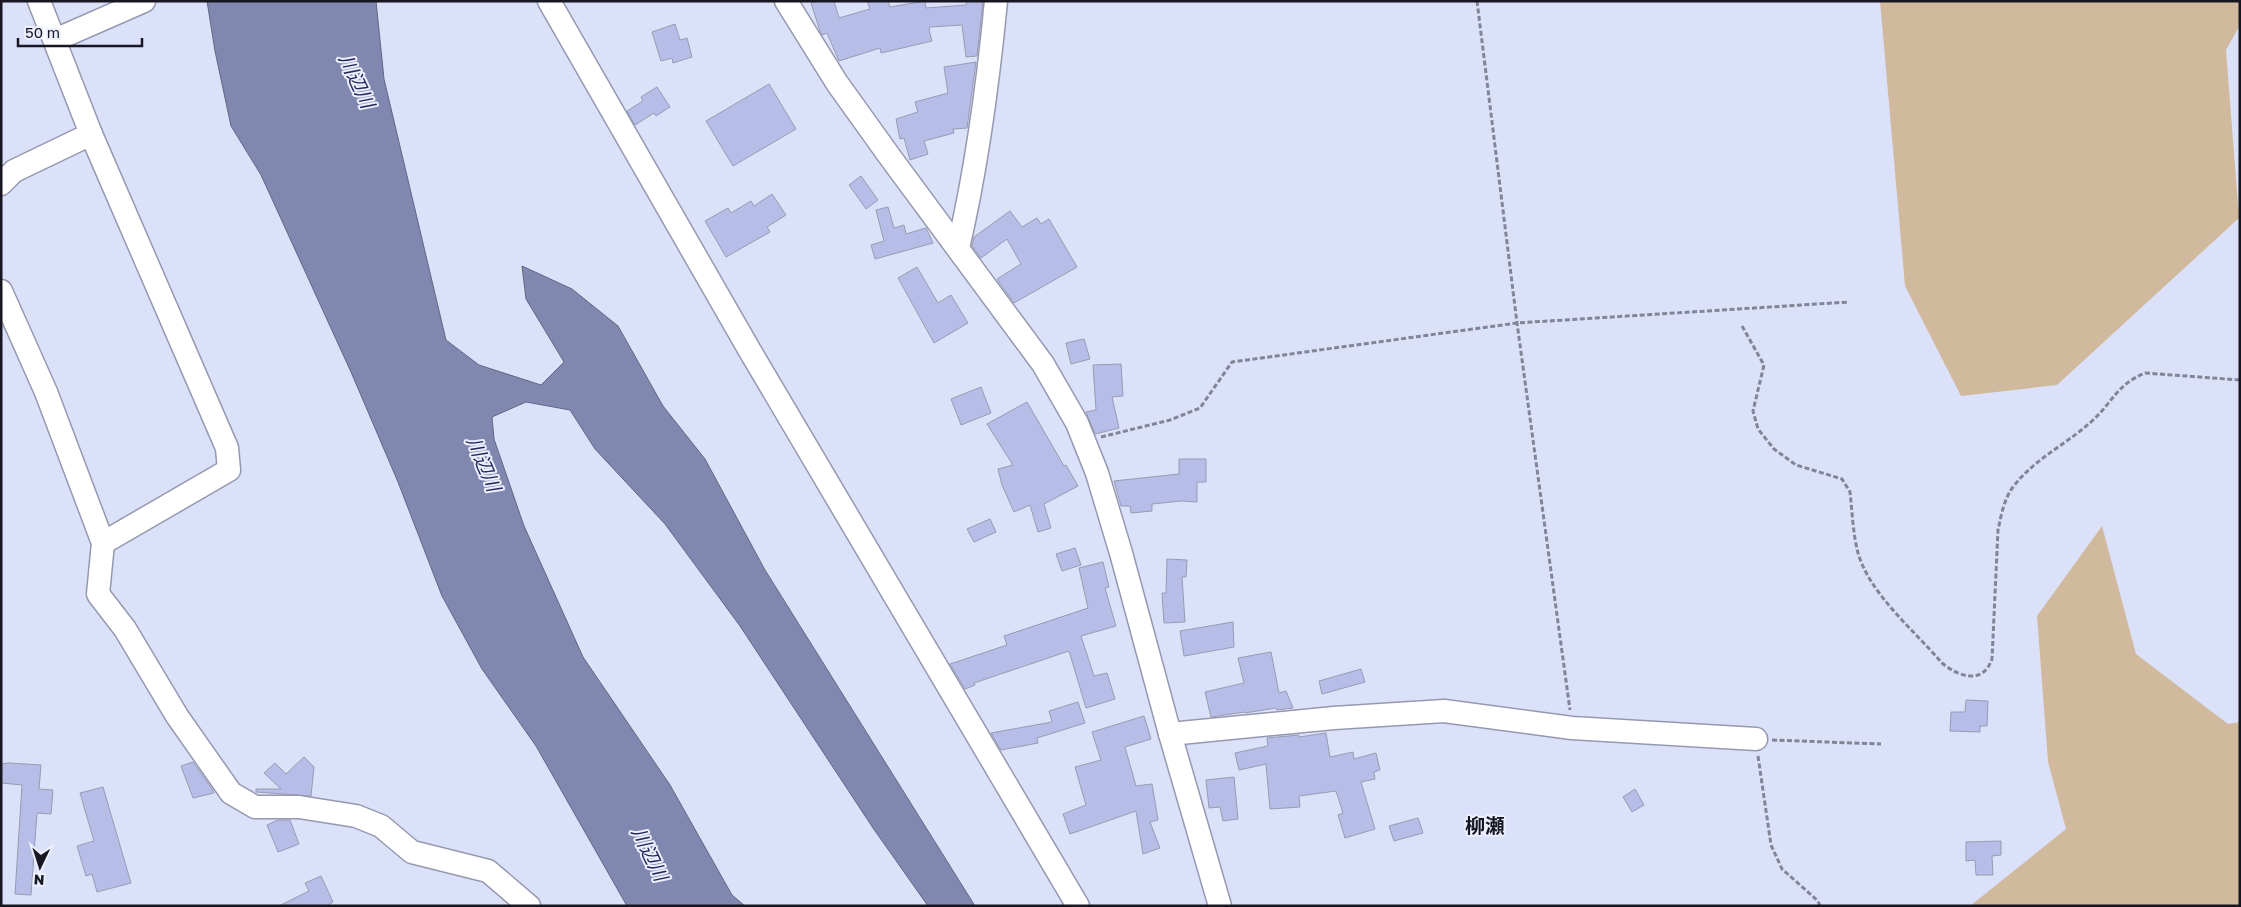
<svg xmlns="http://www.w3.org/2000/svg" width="2241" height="907" viewBox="0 0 2241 907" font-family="'Golos Text','Noto Sans JP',sans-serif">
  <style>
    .green { fill: #d1b99d }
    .water { fill: #8188af; stroke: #616684 }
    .building { fill: #b6bee8; stroke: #979bb2 }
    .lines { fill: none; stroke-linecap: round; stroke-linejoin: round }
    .minor-casing { stroke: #9599b0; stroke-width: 25 }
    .path { stroke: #818596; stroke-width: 3; stroke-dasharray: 5 2.5; stroke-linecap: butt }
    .minor { stroke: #fff; stroke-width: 22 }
    .labels { text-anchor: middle; stroke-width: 4; stroke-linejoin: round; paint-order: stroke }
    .water-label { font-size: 19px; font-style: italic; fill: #23275a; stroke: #eceffe }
    .quarter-label { font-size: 20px; font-weight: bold; fill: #161720; stroke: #eceffe }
  </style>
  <rect width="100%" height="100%" fill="#dce1fa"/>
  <g class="green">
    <polygon points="1880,1 2240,1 2240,25 2226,50 2239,218 2057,385 1961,396 1905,286"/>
    <polygon points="2102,526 2136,654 2228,724 2240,722 2240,906 1970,906 2066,829 2048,762 2037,616"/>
  </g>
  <polygon class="water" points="207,1 376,1 384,79 446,340 479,365 541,385 564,362 526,299 522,266 572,289 618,326 663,406 705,459 765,570 975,906 928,906 873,828 740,626 665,524 595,449 570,410 526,402 492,417 494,439 524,526 583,657 670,785 732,895 745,906 627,906 536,746 482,669 442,596 398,482 351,372 261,175 231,126 215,51"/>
  <g class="building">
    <polygon points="818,1 834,1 839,18 870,9 867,1 888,1 890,7 925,1 926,8 966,5 967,1 983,1 977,56 966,57 962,25 930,27 929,30 932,41 881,53 880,48 839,61 827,33 822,35 820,31 811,3"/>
    <polygon points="675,24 680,40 687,38 692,57 673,63 672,58 661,61 652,32"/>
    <polygon points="976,62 967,128 953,129 954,133 924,141 928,154 910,160 904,138 900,139 896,119 918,112 915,102 948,93 944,67"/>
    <polygon points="769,84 796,129 733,166 706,121"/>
    <polygon points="657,87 670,107 656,116 654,113 635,125 627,111 643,101 641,97"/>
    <polygon points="861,176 878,200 866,209 849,185"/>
    <polygon points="772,194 786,215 767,227 770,232 726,257 705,221 728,208 731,213 751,201 754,206"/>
    <polygon points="888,207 894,228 904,225 906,234 926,228 933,243 875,259 871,245 884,241 876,210"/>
    <polygon points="1010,211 1022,227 1037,218 1041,224 1049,219 1077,267 1014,303 997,279 1021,264 1007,239 981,258 972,246 974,237"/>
    <polygon points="917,267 938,303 951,295 968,323 934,343 898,278"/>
    <polygon points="1084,339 1090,359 1071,364 1066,343"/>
    <polygon points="1121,364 1123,396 1112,397 1119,428 1095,434 1086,412 1096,410 1093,365"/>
    <polygon points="981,387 991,413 961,425 951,399"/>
    <polygon points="1027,402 1064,466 1066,465 1078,486 1044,504 1051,528 1038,532 1030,505 1014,512 1002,485 998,469 1013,465 987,424"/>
    <polygon points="1179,459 1206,459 1206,482 1197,482 1197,502 1181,501 1152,504 1152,511 1131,513 1130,506 1121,506 1114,481 1179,474"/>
    <polygon points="990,519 996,532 974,542 967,529"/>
    <polygon points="1075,548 1081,565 1062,571 1056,554"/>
    <polygon points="1167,559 1187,560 1186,577 1182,577 1185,622 1164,623 1162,593 1166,593"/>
    <polygon points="1103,562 1109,587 1105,588 1116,626 1081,636 1094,676 1107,673 1115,699 1086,708 1069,651 974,683 975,685 965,689 950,664 1007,645 1004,636 1088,608 1079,568"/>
    <polygon points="1233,622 1234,647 1184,656 1180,631"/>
    <polygon points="1271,652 1279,693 1286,691 1293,708 1277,710 1276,708 1245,713 1245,712 1211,717 1205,692 1244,683 1238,658"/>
    <polygon points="1361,669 1365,682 1322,694 1319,681"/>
    <polygon points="1966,700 1988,701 1987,726 1980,726 1980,732 1950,731 1951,712 1965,712"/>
    <polygon points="1078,702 1085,723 1037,738 1038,743 1001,750 991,733 1052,722 1049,711"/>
    <polygon points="1144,716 1151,739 1125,747 1136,786 1152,784 1158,820 1150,822 1160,848 1143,854 1136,811 1070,834 1063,814 1086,805 1075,767 1101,760 1092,732"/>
    <polygon points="1326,733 1330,757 1353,752 1354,759 1376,753 1380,770 1374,772 1375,779 1361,782 1375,829 1345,838 1338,815 1343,813 1336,791 1299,796 1300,807 1270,809 1266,764 1239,770 1235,753 1268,746 1267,738 1299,735 1299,737"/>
    <polygon points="304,757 314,767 311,796 256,792 256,789 281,789 264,773 275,763 286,774"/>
    <polygon points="193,762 212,789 214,793 193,798 181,766"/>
    <polygon points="9,763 41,765 39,789 53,790 51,814 37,813 31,895 15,894 22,785 1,783 1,764"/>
    <polygon points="1234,777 1238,819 1223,821 1220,807 1209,808 1206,780"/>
    <polygon points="103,787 131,883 97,892 92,874 86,876 77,846 94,841 80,793"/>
    <polygon points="1635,789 1644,805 1632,812 1623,797"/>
    <polygon points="1418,818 1423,833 1394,841 1389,826"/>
    <polygon points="278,820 290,820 299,844 278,852 267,825"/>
    <polygon points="2001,841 2001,855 1992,856 1993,875 1976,875 1975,860 1966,861 1966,842"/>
    <polygon points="321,876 333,902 326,906 279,906 309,891 305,883"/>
  </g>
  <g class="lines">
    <g class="minor-casing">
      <g id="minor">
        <polyline points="39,1 91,134 227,448 229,470 103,543"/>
        <polyline points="549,1 750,351 1078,906"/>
        <polyline points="786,1 837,83 890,157 1043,364 1077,423 1097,473 1121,553 1170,734 1220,906"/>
        <polyline points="55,40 144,1"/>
        <polyline points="1,184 14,171 91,134"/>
        <path d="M958 248C977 167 988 84 996 1"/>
        <polyline points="1,291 46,392 103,543 98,594 125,629 177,716 231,793 255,807 299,807 356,816 381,826 412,852 488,871 529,906"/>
        <polyline points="1170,734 1334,718 1444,711 1572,728 1756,739"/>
      </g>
    </g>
    <g class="path">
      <polyline points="1477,1 1517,323 1570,710"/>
      <path d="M1742 326 1764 365 1753 411 1758 429 1774 449 1796 465 1842 479 1850 492C1852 511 1853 531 1857 549 1867 592 1914 630 1942 663 1959 677 1983 685 1992 659L1998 530C2001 516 2004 499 2013 487 2034 459 2067 444 2092 421 2113 402 2116 385 2145 373L2240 380"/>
      <polyline points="1101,437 1170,420 1200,408 1232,362 1517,323 1849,302"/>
      <polyline points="1772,740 1881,744"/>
      <polyline points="1758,756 1771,845 1782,869 1818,901 1820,906"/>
    </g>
    <use href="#minor" class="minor"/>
  </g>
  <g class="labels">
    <g class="water-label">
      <text transform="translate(357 81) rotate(65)" y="7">川辺川</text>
      <text transform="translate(484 464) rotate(67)" y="7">川辺川</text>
      <text transform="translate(650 854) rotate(64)" y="7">川辺川</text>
    </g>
    <g class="quarter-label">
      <text x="1485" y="833">柳瀬</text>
    </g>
  </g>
  <rect width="2241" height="907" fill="none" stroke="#161720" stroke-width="5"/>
  <g transform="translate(40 867) rotate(184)" stroke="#eceffe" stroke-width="4" paint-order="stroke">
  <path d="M0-4L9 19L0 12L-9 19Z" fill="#161720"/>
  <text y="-8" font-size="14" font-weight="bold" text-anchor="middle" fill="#161720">N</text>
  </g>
  <path d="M18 38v8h124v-8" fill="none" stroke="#161720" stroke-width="2.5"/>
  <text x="25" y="38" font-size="15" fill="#161720" stroke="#eceffe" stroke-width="4" paint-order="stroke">50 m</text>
</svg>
